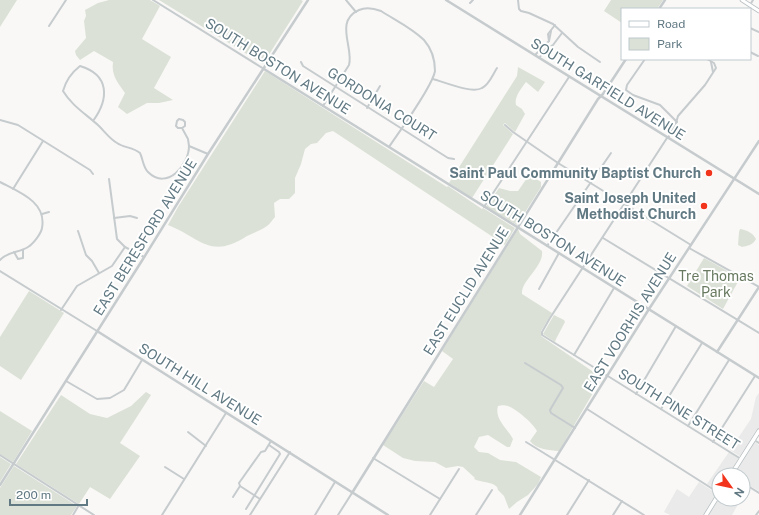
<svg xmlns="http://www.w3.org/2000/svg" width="759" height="515" viewBox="0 0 759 515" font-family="'Public Sans',sans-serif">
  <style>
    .built { fill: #e9eae9 }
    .green { fill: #dbe1d6 }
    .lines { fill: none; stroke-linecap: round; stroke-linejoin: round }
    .secondary-casing { stroke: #b8bfc2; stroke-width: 4.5 }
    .primary-casing { stroke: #b6bdc0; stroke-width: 5 }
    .minor { stroke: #c6cbce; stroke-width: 2 }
    .tertiary { stroke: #c6cbce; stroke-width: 2.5 }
    .secondary { stroke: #fff; stroke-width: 3 }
    .primary { stroke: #fff; stroke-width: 3.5 }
    .poi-dot { fill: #f3341c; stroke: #fff; stroke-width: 1.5 }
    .labels { text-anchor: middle; stroke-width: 4; stroke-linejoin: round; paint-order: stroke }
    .street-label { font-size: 14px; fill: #617983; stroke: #fff }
    .poi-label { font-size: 14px; font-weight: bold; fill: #617983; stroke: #fff; text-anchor: end }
    .park-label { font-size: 14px; fill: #687a60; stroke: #fff }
  </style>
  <rect width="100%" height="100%" fill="#f9f8f6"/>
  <g class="built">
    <polygon points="759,393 759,428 741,457 730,450 751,419 756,397"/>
    <polygon points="754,441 759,445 759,491 743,482 743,475 733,475"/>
    <polygon points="729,452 739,459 729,475 719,475 719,491 707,484"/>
    <polygon points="699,482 717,494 704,515 670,515 664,512 677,489 689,497"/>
    <polygon points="719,497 719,499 741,499 732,515 707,515"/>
  </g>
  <g class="green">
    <polygon points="0,0 17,0 0,27"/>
    <path d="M109 0H150L160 6 142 39 171 57 154 88 173 100 159 103H147L127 114 118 107 125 93C118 83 111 75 113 62L94 51 80 60 76 55 75 51 86 38 84 21 86 16 85 10 98 3Z"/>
    <polygon points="159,0 301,0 303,1 263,64"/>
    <polygon points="611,0 663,0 657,9 622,9 622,23 604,11"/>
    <path d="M518 67 545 82 538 92 526 82C521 89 514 97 516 105L522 109 525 114 515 132 505 123 503 125 513 134 472 198 449 183 517 76Z"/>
    <path d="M265 71 447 187 448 186 482 209 483 208 515 228 505 245 333 131 326 133 317 143 311 144 305 149 301 164 295 178V193L289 199H280L274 203 275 217C272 220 270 224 267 226 261 230 254 233 247 236 210 260 201 238 168 225L178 207Z"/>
    <polygon points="533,177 541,182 541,187 517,225 486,207 499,188 510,191 518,191 527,178"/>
    <path d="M518 229 520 234 542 251C544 267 521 280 522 294L552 313 541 331V336L592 371 596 376 597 386 559 451C549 450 537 450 530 441L537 431C533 423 516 409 508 406 504 405 502 405 498 406 494 419 508 429 513 439L510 447H507L488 435 479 437 474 447 479 452 488 453 500 460 516 462 541 477 538 484 528 495 517 502 509 509 504 496 498 490 497 487C491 481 482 483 474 479L475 478 463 467 458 466 446 468 435 462 415 461 403 458 383 445 424 381 434 387 453 359 442 351Z"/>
    <path d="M740 229C747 230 753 233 756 239 753 245 747 246 742 247L738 245 739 232Z"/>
    <polygon points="704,258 740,278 723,309 687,286"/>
    <polygon points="29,291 64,313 21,380 0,366 0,337"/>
    <polygon points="554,315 564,320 565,322 556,339 555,342 543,334"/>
    <polygon points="146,392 151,395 120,443 140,456 110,499 90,487 79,504 16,464 61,395 90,414 107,418 131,406"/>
    <polygon points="0,411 32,431 13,462 0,454"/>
    <polygon points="0,457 11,464 0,482"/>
    <polygon points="14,466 77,506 71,515 0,515 0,488"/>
  </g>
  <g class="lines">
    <g class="secondary-casing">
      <polyline id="secondary" points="742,0 759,11"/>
    </g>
    <g class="primary-casing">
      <g id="primary">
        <polyline points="731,475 759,431"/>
        <polyline points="706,515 719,494"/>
      </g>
    </g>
    <g class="minor">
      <polyline points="153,0 264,69"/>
      <polyline points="346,0 356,12"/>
      <polyline points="518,0 519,9 521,11 529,13 553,24 578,47 600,62"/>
      <polyline points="470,3 473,0"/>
      <polyline points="750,5 753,0"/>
      <polyline points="49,26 66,0"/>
      <polyline points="750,28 759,32"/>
      <polyline points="549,41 548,34 555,25"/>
      <polyline points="750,52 758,56"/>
      <polyline points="535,55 549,41 551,31"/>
      <polyline points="539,58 546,49 553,45 562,33"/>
      <polyline points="645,59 627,85 626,90 633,95 660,105 677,122"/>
      <polyline points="301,62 303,66 448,158 454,159"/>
      <polyline points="711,62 713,72"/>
      <path d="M433 79C444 82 472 94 482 88 489 85 493 74 497 68"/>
      <path d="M323 106 349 65C354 48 334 21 359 10 366 7 373 8 381 11 395 20 412 28 424 40 431 48 435 60 435 71 433 86 399 132 389 147"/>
      <polyline points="367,108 380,86"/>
      <polyline points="0,120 18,125 90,170 93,174"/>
      <path d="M93 121C109 99 110 75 80 66 71 73 66 80 63 91 72 106 86 114 99 126 105 132 110 139 117 143 124 148 133 147 140 153 143 159 143 167 148 172 167 191 189 165 189 146"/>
      <polyline points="505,125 513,132 558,163 691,245"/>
      <polyline points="182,128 185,126 185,122 183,120 179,119 177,121 176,126 178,128 182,128 188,139 189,146 208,154"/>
      <polyline points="667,138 550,318 542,332 542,335 741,459"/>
      <polyline points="668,138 676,123 678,116 705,85 716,68 714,63 707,59"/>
      <polyline points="109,179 117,239 125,247 144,257"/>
      <path d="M0 182C19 192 47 202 42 228 41 234 33 244 28 247 19 253 8 251 0 260"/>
      <polyline points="13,189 43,141"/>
      <polyline points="484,207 569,77"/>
      <polyline points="42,214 49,212"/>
      <polyline points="114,218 130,216 137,218"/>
      <polyline points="78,231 86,255 92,261 99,273"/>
      <polyline points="603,238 759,333"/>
      <polyline points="547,246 611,153"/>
      <polyline points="689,248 759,287"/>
      <polyline points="14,252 18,259 23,258 23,250"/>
      <polyline points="0,271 97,331"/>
      <polyline points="539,289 559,253"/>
      <polyline points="61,310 77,286 112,266 125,247"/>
      <polyline points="574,355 614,288"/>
      <polyline points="525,363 561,385 563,388 550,410 551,413 575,428"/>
      <polyline points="66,381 97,399 110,398 124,390 142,360"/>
      <polyline points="636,394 676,326"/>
      <polyline points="587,409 719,493"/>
      <polyline points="661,409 702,343"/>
      <polyline points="688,426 729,360"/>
      <polyline points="188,432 206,446"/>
      <polyline points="754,440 759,443"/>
      <polyline points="526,442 644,515"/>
      <polyline points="713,442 755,376"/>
      <polyline points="0,455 94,515"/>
      <polyline points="373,458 440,499"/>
      <polyline points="165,467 184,479"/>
      <polyline points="743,483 759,493"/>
      <polyline points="240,486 260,499"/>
      <polyline points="233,497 240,486 239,483 261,452 265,451 271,441"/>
      <polyline points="246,509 280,454 279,452 269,445"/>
      <polyline points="73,515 79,505"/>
      <polyline points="162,515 226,413"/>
      <polyline points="250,515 290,452"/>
      <polyline points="315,515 335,482"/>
      <polyline points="338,515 352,493"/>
      <polyline points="430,515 459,469"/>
      <polyline points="476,515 492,490"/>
      <polyline points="567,515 589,480"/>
      <polyline points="613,515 622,501"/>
      <polyline points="756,515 759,511"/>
    </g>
    <g class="tertiary">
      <polyline points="446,0 759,194"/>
      <polyline points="659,9 665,0"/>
      <polyline points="264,69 759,378"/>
      <polyline points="97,331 388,515"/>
      <polyline points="717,352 759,287"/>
      <polyline points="0,485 143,259 208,154 308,0"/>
      <polyline points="352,493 598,99 603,94 626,59"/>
      <polyline points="520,515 649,309 759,141"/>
    </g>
    <use href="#secondary" class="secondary"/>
    <use href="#primary" class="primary"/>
  </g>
  <g class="poi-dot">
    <circle cx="709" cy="173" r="4"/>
    <circle cx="704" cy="206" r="4"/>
  </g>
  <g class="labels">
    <g class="street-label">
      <text transform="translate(278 66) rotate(32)" y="5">SOUTH BOSTON AVENUE</text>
      <text transform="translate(608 89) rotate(32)" y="5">SOUTH GARFIELD AVENUE</text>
      <text transform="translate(382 104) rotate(32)" y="5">GORDONIA COURT</text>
      <text transform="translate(145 237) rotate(-58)" y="5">EAST BERESFORD AVENUE</text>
      <text transform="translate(553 238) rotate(32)" y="5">SOUTH BOSTON AVENUE</text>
      <text transform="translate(466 291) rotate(-58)" y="5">EAST EUCLID AVENUE</text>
      <text transform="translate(630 322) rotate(-58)" y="5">EAST VOORHIS AVENUE</text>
      <text transform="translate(200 384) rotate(32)" y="5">SOUTH HILL AVENUE</text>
      <text transform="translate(679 409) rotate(32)" y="5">SOUTH PINE STREET</text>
    </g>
    <g class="poi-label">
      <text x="701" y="178">Saint Paul Community Baptist Church</text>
      <text x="696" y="203">Saint Joseph United<tspan x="696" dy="16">Methodist Church</tspan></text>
    </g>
    <g class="park-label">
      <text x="716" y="281">Tre Thomas<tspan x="716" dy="16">Park</tspan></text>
    </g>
  </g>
  <rect x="621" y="8" width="130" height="52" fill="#ffffff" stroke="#c0c9cd"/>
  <rect x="629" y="21" width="20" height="6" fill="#ffffff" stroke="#c0c9cd"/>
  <text x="657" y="28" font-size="12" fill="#617983">Road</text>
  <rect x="629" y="38" width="20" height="12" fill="#dbe1d6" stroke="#c0c9cd"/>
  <text x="657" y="48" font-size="12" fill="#617983">Park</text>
  <g transform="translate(731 487) rotate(123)"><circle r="19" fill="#ffffff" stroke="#c0c9cd"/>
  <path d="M0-3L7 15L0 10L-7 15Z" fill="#f3341c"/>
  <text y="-6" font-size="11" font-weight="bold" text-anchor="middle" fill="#617983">N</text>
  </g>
  <path d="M10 499v6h77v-6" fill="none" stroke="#617983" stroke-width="2"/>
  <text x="16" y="499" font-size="12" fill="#617983" stroke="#ffffff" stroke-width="3" paint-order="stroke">200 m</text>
</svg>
